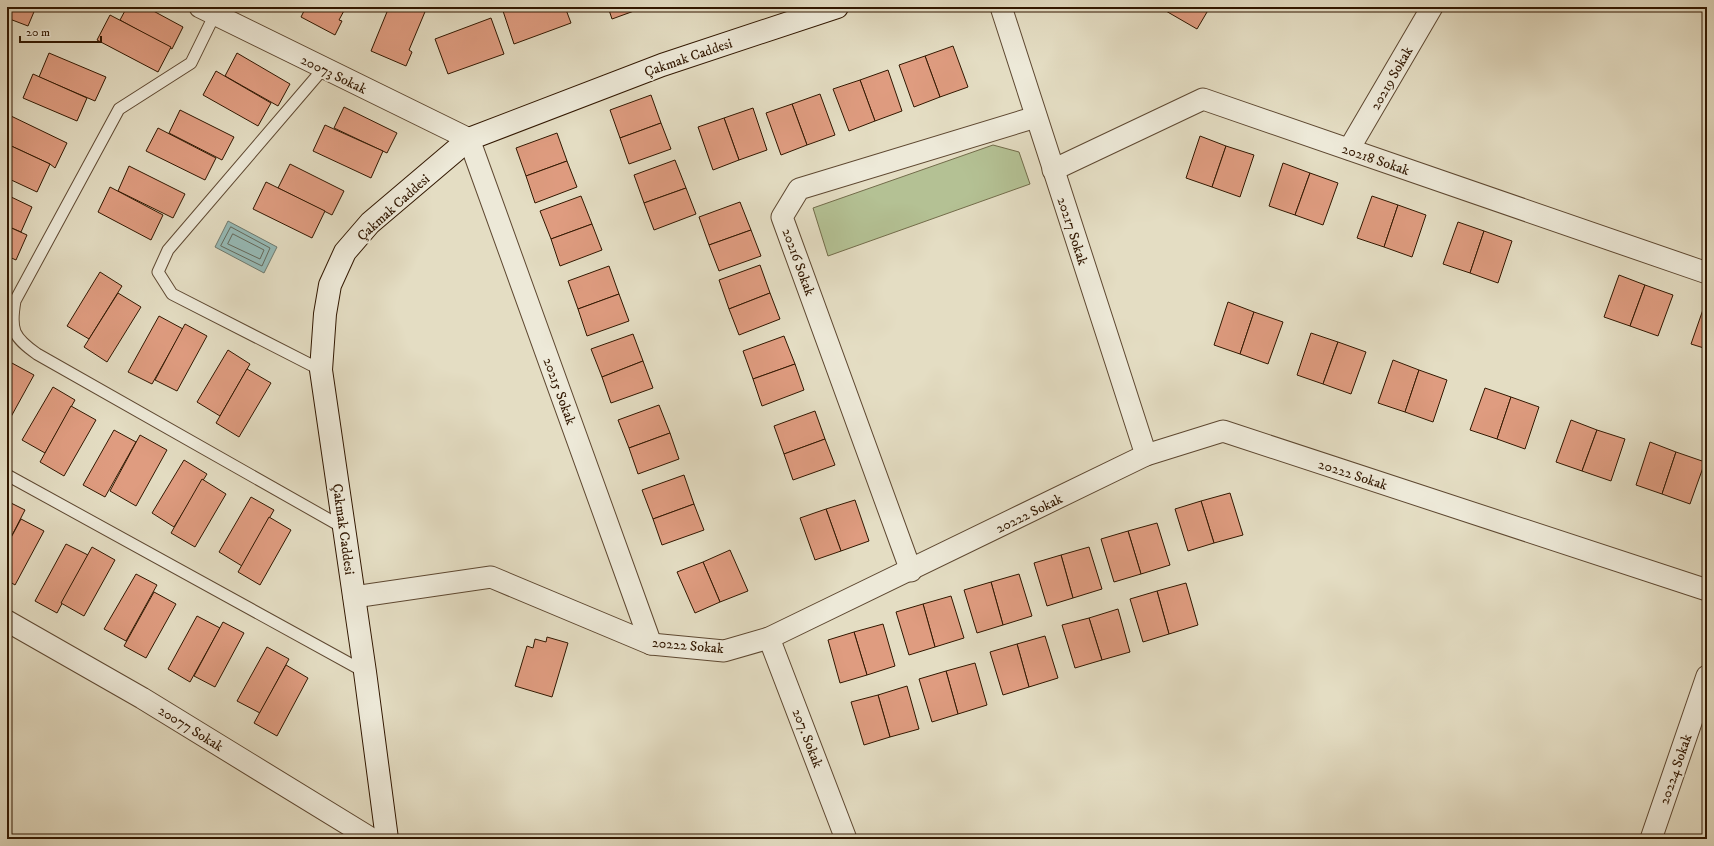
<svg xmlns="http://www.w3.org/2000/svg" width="1714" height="846" viewBox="0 0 1714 846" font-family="'IM FELL DW Pica',serif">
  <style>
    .green { fill: #b4c194; stroke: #726c4a }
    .water { fill: #96bbb8; stroke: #6e796e }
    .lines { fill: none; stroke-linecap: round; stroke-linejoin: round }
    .shore { stroke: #64695c; stroke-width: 1 }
    .building { fill: #df9c80; stroke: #311700 }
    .service-casing { stroke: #5e4831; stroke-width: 13 }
    .minor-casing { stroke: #5e4831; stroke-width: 23 }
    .secondary-casing { stroke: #311700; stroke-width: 24 }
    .service { stroke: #ede9d8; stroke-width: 11 }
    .minor { stroke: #ede9d8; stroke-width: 21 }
    .secondary { stroke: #ede9d8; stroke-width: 22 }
    .labels { text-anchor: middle; stroke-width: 4; stroke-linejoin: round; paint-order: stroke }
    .street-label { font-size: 14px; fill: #311700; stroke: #ede9d8 }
  </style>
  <rect width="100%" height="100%" fill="#e4ddc3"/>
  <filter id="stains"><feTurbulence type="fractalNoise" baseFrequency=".005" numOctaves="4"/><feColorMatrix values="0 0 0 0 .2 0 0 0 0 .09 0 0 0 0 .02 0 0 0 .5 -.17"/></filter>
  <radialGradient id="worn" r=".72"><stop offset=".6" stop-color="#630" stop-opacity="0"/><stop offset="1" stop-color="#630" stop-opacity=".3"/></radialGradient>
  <polygon class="green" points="993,145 1019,152 1030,184 828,256 813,208"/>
  <polygon class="water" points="228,221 277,247 264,273 215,247"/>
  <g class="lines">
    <g class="shore">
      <polygon points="231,227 270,248 262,266 221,246"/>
      <polygon points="233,234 264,250 260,259 228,244"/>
    </g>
  </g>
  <g class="building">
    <polygon points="7,7 36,7 28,26 7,18"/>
    <polygon points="127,7 146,7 183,27 172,49 120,20"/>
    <polygon points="306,7 346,7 339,20 342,21 335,35 301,17"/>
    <polygon points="389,7 427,7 409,50 412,52 406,66 371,51"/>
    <polygon points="506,7 565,7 571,23 514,44 502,8"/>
    <polygon points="608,7 645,7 612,19"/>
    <polygon points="1159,7 1210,7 1197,29"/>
    <polygon points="110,15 171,47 158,72 97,40"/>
    <polygon points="491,18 504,54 448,74 435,39"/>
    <polygon points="953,46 968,87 940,97 925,56"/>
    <polygon points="49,53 106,77 95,101 39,77"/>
    <polygon points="237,53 290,84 278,106 225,76"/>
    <polygon points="925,56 940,97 914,107 899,65"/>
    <polygon points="888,70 902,111 875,121 860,80"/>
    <polygon points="216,71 271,103 258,126 203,95"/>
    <polygon points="33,74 87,98 77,121 23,98"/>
    <polygon points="860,80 875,121 849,131 833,89"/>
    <polygon points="820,94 835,135 807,145 792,104"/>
    <polygon points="651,95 661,123 620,138 610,110"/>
    <polygon points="792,104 807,145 781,155 766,113"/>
    <polygon points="344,107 397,133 387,153 334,128"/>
    <polygon points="753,108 767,150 739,160 724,118"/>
    <polygon points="180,110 234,137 222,160 169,133"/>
    <polygon points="11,116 67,143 55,168 50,164 7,144 7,125"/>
    <polygon points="724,118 739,160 713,170 698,127"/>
    <polygon points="661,123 671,149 629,164 620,138"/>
    <polygon points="325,125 383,151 371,178 313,151"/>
    <polygon points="158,128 216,158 205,180 146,151"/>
    <polygon points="557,133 567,161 526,176 516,148"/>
    <polygon points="1200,136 1226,146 1212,187 1186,178"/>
    <polygon points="7,144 50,164 37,192 7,178"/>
    <polygon points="1226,146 1254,155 1240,197 1212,187"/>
    <polygon points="675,160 686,188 644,203 634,175"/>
    <polygon points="567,161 577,187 535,203 526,176"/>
    <polygon points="1283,163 1310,173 1295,215 1269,206"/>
    <polygon points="290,164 344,191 332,215 278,188"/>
    <polygon points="129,166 185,194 173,218 118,191"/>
    <polygon points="1310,173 1338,183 1323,225 1295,215"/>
    <polygon points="266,182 325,211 312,238 253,209"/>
    <polygon points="110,187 163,215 151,240 98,212"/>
    <polygon points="686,188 696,214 654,230 644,203"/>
    <polygon points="7,195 32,207 21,232 7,226"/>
    <polygon points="581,196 592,224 551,239 540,211"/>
    <polygon points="1372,196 1398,205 1384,247 1357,238"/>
    <polygon points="740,202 751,230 709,245 699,217"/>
    <polygon points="1398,205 1426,215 1412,257 1384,247"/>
    <polygon points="1458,222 1484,231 1470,273 1443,264"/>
    <polygon points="592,224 602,250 560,266 551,239"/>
    <polygon points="7,226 27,235 16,260 7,256"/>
    <polygon points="751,230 761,256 719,271 709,245"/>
    <polygon points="1484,231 1512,241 1498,283 1470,273"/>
    <polygon points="760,265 770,293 729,309 719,280"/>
    <polygon points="609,266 619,294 578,309 568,281"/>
    <polygon points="100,272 122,286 89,339 67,326"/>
    <polygon points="1619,275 1645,285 1630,326 1604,317"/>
    <polygon points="1645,285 1673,295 1658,336 1630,326"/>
    <polygon points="118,293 141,307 107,362 84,347"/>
    <polygon points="770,293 780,319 739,335 729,309"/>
    <polygon points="619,294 629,321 587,336 578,309"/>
    <polygon points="1706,301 1707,302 1707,349 1691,344"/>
    <polygon points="1228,302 1254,312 1240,354 1214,345"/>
    <polygon points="1254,312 1283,322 1268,364 1240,354"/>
    <polygon points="159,316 183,329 152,384 128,372"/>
    <polygon points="185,324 207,336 177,391 155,380"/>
    <polygon points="1311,333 1338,342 1323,384 1297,375"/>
    <polygon points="633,334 643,361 602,377 591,349"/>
    <polygon points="784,336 795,364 753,379 743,351"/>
    <polygon points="1338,342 1366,352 1351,394 1323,384"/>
    <polygon points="228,350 250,364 220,416 197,402"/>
    <polygon points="1393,360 1419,370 1405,412 1378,403"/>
    <polygon points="643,361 653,388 611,403 602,377"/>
    <polygon points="10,362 34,375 7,424 7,367"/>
    <polygon points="795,364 804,390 762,406 753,379"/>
    <polygon points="247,369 271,383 239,437 216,423"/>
    <polygon points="1419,370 1447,380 1433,422 1405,412"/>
    <polygon points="53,387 75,400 45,453 22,440"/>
    <polygon points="1485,388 1511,397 1497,439 1470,430"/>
    <polygon points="1511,397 1539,407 1525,449 1497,439"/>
    <polygon points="659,405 670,433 629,448 618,420"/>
    <polygon points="71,406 96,420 64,476 40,462"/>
    <polygon points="815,411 825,439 784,454 774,426"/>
    <polygon points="1571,420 1597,430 1582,471 1556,462"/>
    <polygon points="114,430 136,442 105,497 83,485"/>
    <polygon points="1597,430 1625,439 1611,481 1582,471"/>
    <polygon points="670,433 679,459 638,474 629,448"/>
    <polygon points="140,435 167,450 136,506 110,491"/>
    <polygon points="825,439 835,465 793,480 784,454"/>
    <polygon points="1650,442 1676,452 1662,494 1636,485"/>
    <polygon points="1676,452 1705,462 1690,504 1662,494"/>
    <polygon points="184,460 207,474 174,527 152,513"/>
    <polygon points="684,475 694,504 653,519 642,490"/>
    <polygon points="202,479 226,494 195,547 171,533"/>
    <polygon points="1230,493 1243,535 1214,543 1201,501"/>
    <polygon points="251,497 274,510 242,566 219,552"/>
    <polygon points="855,500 869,541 841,551 826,509"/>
    <polygon points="7,501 25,510 7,545"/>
    <polygon points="1201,501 1214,543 1188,551 1175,509"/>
    <polygon points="694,504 704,530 662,545 653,519"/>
    <polygon points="826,509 841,551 815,560 800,518"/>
    <polygon points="269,517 291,530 260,585 238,572"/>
    <polygon points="21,519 44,531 15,585 7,580 7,545"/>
    <polygon points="1157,523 1170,565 1141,574 1128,531"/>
    <polygon points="1128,531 1141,574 1114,582 1101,539"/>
    <polygon points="66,544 88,555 57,613 35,601"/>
    <polygon points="92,547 115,560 84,616 61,603"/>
    <polygon points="1089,547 1102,589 1073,598 1061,555"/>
    <polygon points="730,550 748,591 720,602 703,562"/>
    <polygon points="1061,555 1073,598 1047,606 1034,563"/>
    <polygon points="703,562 720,602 695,613 677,572"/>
    <polygon points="136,574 157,585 126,641 104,629"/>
    <polygon points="1019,574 1032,616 1003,625 991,582"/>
    <polygon points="991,582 1003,625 977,633 964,590"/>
    <polygon points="1186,583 1198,625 1169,634 1157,591"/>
    <polygon points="1157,591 1169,634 1143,642 1130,599"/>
    <polygon points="154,592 176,604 146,658 124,646"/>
    <polygon points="951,596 964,638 935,647 923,604"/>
    <polygon points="923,604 935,647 909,655 896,612"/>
    <polygon points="1118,609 1130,652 1102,660 1089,618"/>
    <polygon points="197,616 220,628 190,682 168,669"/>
    <polygon points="1089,618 1102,660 1075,668 1062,625"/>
    <polygon points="223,622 244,633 215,687 194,676"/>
    <polygon points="883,624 895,666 867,675 854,632"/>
    <polygon points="854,632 867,675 840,683 828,640"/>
    <polygon points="1045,636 1058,678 1029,687 1017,644"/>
    <polygon points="547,637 568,643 552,697 515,686 527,646 533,648 535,639 546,642"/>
    <polygon points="1017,644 1029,687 1003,695 990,652"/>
    <polygon points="267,647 289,659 260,713 237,701"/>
    <polygon points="975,663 987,705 958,714 946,671"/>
    <polygon points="286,665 308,678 277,736 254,723"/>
    <polygon points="946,671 958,714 932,722 919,679"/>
    <polygon points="907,686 919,729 890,737 878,695"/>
    <polygon points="878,695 890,737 864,745 851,702"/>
  </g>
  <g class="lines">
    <g class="service-casing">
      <g id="service">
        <path d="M215 14 191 63 119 109 15 301C10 330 13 337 37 354L344 528"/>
        <polyline points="321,370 172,294 158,272 168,250 323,69"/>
        <polyline points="7,475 365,672"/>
      </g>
    </g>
    <g class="minor-casing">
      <g id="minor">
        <polyline points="200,7 469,139 651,644"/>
        <polyline points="1001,7 1146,455"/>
        <polyline points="1349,149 1432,7"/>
        <polyline points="1053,170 1203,99 1707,273"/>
        <polyline points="911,571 782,217 799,189 1036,117"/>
        <polyline points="354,597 491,577 651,644 724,651 769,638 1146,455 1223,431 1707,590"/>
        <polyline points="7,621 142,698 372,839"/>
        <polyline points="769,638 846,839"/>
        <polyline points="1651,839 1707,676"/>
      </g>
    </g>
    <g class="secondary-casing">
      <polyline id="secondary" points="387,839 365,672 321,370 325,314 330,285 345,252 370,223 469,139 662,65 837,7"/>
    </g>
    <use href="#service" class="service"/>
    <use href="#minor" class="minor"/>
    <use href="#secondary" class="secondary"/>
  </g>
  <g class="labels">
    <g class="street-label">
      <text transform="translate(688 57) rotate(-19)" y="5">Çakmak Caddesi</text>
      <text transform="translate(334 74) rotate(26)" y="5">20073 Sokak</text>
      <text transform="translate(1391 78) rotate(-60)" y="5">20219 Sokak</text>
      <text transform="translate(1376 159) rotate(19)" y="5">20218 Sokak</text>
      <text transform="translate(393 207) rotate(-42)" y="5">Çakmak Caddesi</text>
      <text transform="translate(1073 231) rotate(72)" y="5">20217 Sokak</text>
      <text transform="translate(799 262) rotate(70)" y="5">20216 Sokak</text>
      <text transform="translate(560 391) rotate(70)" y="5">20215 Sokak</text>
      <text transform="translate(1353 474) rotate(18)" y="5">20222 Sokak</text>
      <text transform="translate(1029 513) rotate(-26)" y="5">20222 Sokak</text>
      <text transform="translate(344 529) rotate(82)" y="5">Çakmak Caddesi</text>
      <text transform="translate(688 645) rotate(5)" y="5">20222 Sokak</text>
      <text transform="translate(191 728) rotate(32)" y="5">20077 Sokak</text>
      <text transform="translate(808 738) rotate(69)" y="5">207. Sokak</text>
      <text transform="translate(1675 769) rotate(-71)" y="5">20224 Sokak</text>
    </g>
  </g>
  <rect width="1714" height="846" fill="none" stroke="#e4ddc3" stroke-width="24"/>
  <rect x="8" y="8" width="1698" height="830" fill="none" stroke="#311700" stroke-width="2"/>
  <rect x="12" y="12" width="1690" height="822" fill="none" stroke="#311700"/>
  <path d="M20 36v6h81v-6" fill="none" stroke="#311700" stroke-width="2"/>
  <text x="26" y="36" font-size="12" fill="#311700" stroke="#ede9d8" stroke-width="3" paint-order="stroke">20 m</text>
  <rect width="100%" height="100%" filter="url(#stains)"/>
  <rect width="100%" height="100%" fill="url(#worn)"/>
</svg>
